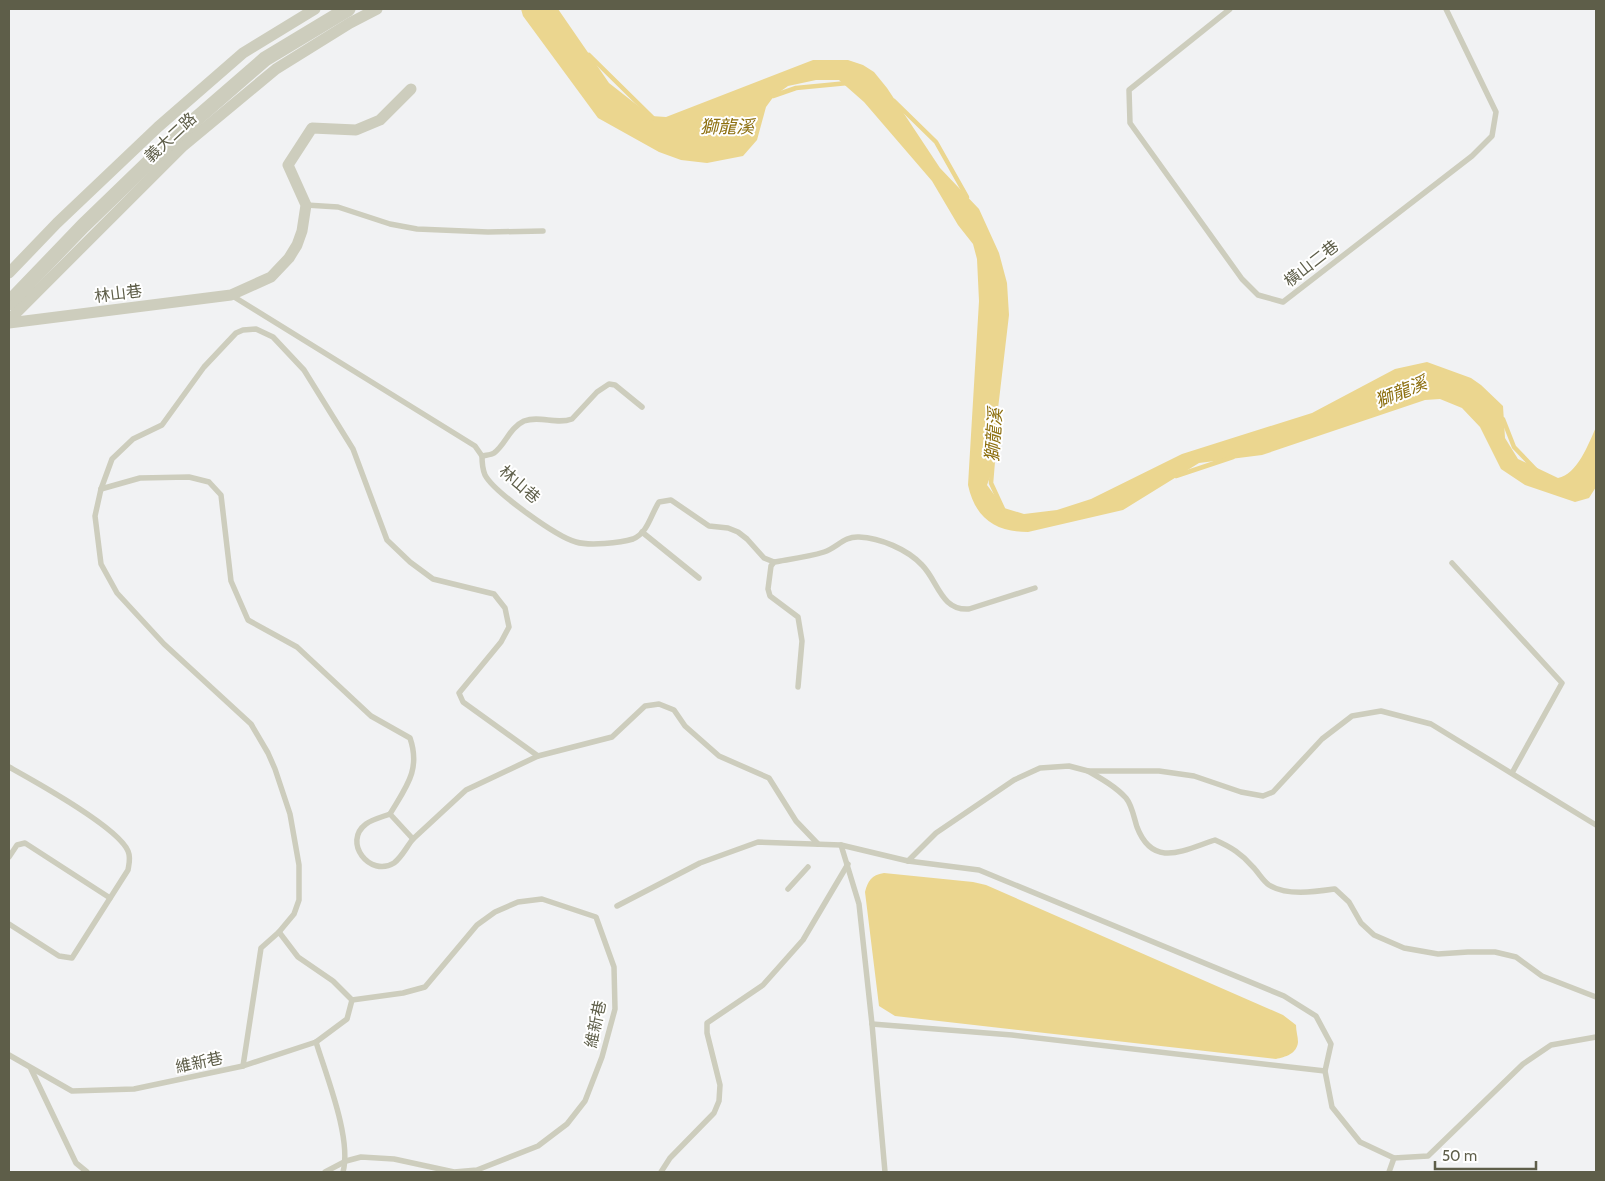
<svg xmlns="http://www.w3.org/2000/svg" width="1605" height="1181" viewBox="0 0 1605 1181" font-family="Cabin,'Noto Sans TC',sans-serif">
  <style>
    .water { fill: #ebd68f }
    .lines { fill: none; stroke-linecap: round; stroke-linejoin: round }
    .stream { stroke: #ebd68f; stroke-width: 4.5 }
    .service { stroke: #cdcdbd; stroke-width: 5.5 }
    .minor { stroke: #cdcdbd; stroke-width: 11 }
    .tertiary { stroke: #cdcdbd; stroke-width: 15 }
    .labels { text-anchor: middle; stroke-width: 4; stroke-linejoin: round; paint-order: stroke }
    .street-label { font-size: 16px; fill: #5e5e49; stroke: #fff }
    .water-label { font-size: 18px; font-style: italic; fill: #8d6f0f; stroke: #fff }
  </style>
  <rect width="100%" height="100%" fill="#f1f2f3"/>
  <g class="water">
    <path d="M521 9H558L609 83 651 116 666 117 813 60H848L863 65 874 72 887 88 940 168 979 209 999 253 1007 283 1009 315 990 477 987 485 1004 508 1024 514 1057 510 1091 499 1182 454 1312 413 1395 369 1427 362 1471 378 1481 385 1503 406 1505 438 1518 459 1558 478C1577 475 1589 443 1596 427V487L1589 498 1575 502 1525 485 1501 469 1480 427 1462 408 1440 399 1425 400 1262 455 1199 463 1123 510 1028 532C994 532 975 517 968 485L979 301 977 259 973 244 958 225 932 181 864 102 839 80H816L788 86 774 96 766 107 757 140 743 156 707 163 681 160 659 152 598 118 523 16Z"/>
    <path d="M884 873 973 882 986 885 1283 1015 1296 1025C1296 1031 1298 1037 1298 1042 1297 1054 1285 1057 1276 1059L895 1016 879 1006 865 892C868 881 871 875 884 873Z"/>
  </g>
  <g class="lines">
    <g class="stream">
      <polyline points="589,55 653,118"/>
      <polyline points="773,96 796,88 848,83"/>
      <polyline points="894,101 936,142 967,197"/>
      <polyline points="997,410 991,483 1003,509"/>
      <polyline points="1503,419 1514,447 1536,470"/>
      <polyline points="1176,476 1233,457"/>
    </g>
    <g class="service">
      <polyline points="1230,9 1129,90 1130,123 1242,279 1258,295 1283,302 1472,156 1492,136 1496,112 1446,9"/>
      <polyline points="306,205 338,207 390,224 417,229 488,232 543,231"/>
      <path d="M231 295 475 446 482 456C482 463 482 468 485 475 494 492 557 537 576 542 589 546 620 543 633 539 648 533 651 514 659 502L671 500 709 526 728 528 738 532 747 539 764 558 774 562"/>
      <path d="M482 456C486 455 491 455 494 453 506 444 509 428 524 421 540 415 556 425 572 419L597 392 609 384 615 385 642 407"/>
      <path d="M101 489 140 478 189 477 209 482 221 495 231 581 248 620 297 647 371 716 410 738C421 770 406 787 390 814L413 839 466 790 538 756 612 737 645 706 659 704 674 710 685 726 719 756 769 778 796 821 818 844"/>
      <polyline points="642,532 699,578"/>
      <polyline points="1452,563 1562,683 1512,773"/>
      <path d="M798 687 802 641 798 617 770 596 768 589 771 566 774 562C791 559 808 557 824 552 837 548 844 536 859 537 880 538 907 549 922 565 938 581 941 611 969 609L1035 588"/>
      <path d="M9 767C34 781 118 827 128 851 131 858 129 864 128 870L72 958 59 956 9 924"/>
      <path d="M1088 771C1102 779 1116 787 1126 798 1132 805 1134 818 1137 827 1153 869 1184 850 1215 840 1231 847 1242 854 1253 867 1258 872 1263 881 1269 885 1287 896 1314 892 1335 889L1349 902 1361 923 1374 935 1404 948 1438 954 1468 952H1495L1516 957 1542 976 1596 997"/>
      <path d="M390 814C382 817 373 819 366 824 342 842 370 878 394 863 402 857 407 846 413 839"/>
      <polyline points="841,845 859,904 872,1024 885,1172"/>
      <polyline points="9,857 17,845 25,843 110,898"/>
      <polyline points="908,861 936,833 1014,780 1040,768 1069,766 1088,771 1159,771 1194,776 1241,792 1263,796 1273,792 1322,739 1352,716 1381,711 1431,724 1596,825"/>
      <polyline points="788,889 808,867"/>
      <polyline points="617,906 700,863 758,842 841,845 908,861 979,870 1284,996 1316,1016 1331,1044 1325,1071 1332,1107 1360,1142 1394,1158 1428,1156 1523,1064 1551,1045 1596,1037"/>
      <polyline points="872,1024 1012,1035 1325,1071"/>
      <path d="M316 1042C326 1075 352 1139 343 1172"/>
      <polyline points="9,1055 72,1091 134,1089 243,1066 316,1042 347,1019 352,1000 333,981 298,957 279,932"/>
      <polyline points="243,1066 261,948 279,932 294,914 299,900 299,865 290,814 275,769 268,753 251,724 164,644 117,593 101,564 95,516 101,489 112,459 133,439 162,425 204,367 236,333 243,330 256,329 273,337 304,370 353,449 387,540 410,562 433,579 494,594 505,608 509,627 501,642 459,693 463,702 538,756"/>
      <polyline points="31,1069 76,1163 87,1172"/>
      <polyline points="325,1172 346,1161 361,1157 394,1159 454,1172 477,1170 538,1146 567,1124 585,1101 602,1057 615,1009 614,967 596,917 542,899 518,902 495,912 477,925 425,987 403,993 352,1000"/>
      <polyline points="661,1172 670,1158 714,1113 719,1101 720,1085 707,1033 707,1023 763,985 803,940 848,864"/>
      <polyline points="1389,1172 1394,1158"/>
    </g>
    <g class="minor">
      <polyline points="9,273 57,223 158,127 243,53 315,9"/>
      <polyline points="9,320 182,147 276,69 350,23 377,9"/>
      <polyline points="9,323 231,295 271,277 289,258 297,245 302,231 306,205 288,165 312,128 356,130 380,120 411,89"/>
    </g>
    <polyline class="tertiary" points="9,303 83,226 173,139 265,59 348,9"/>
  </g>
  <g class="labels">
    <g class="street-label">
      <text transform="translate(170 137) rotate(-43)" y="6">義大二路</text>
      <text transform="translate(1311 263) rotate(-38)" y="6">橫山二巷</text>
      <text transform="translate(118 293) rotate(-7)" y="6">林山巷</text>
      <text transform="translate(520 484) rotate(41)" y="6">林山巷</text>
      <text transform="translate(595 1024) rotate(-78)" y="6">維新巷</text>
      <text transform="translate(199 1062) rotate(-12)" y="6">維新巷</text>
    </g>
    <g class="water-label">
      <text x="727" y="133">獅龍溪</text>
      <text transform="translate(1401 392) rotate(-22)" y="6">獅龍溪</text>
      <text transform="translate(994 435) rotate(-86)" y="6">獅龍溪</text>
    </g>
  </g>
  <rect width="1605" height="1181" fill="none" stroke="#5e5e49" stroke-width="20"/>
  <path d="M1435 1161v8h101v-8" fill="none" stroke="#5e5e49" stroke-width="2.5"/>
  <text x="1442" y="1161" font-size="15" fill="#5e5e49" stroke="#ffffff" stroke-width="4" paint-order="stroke">50 m</text>
</svg>
